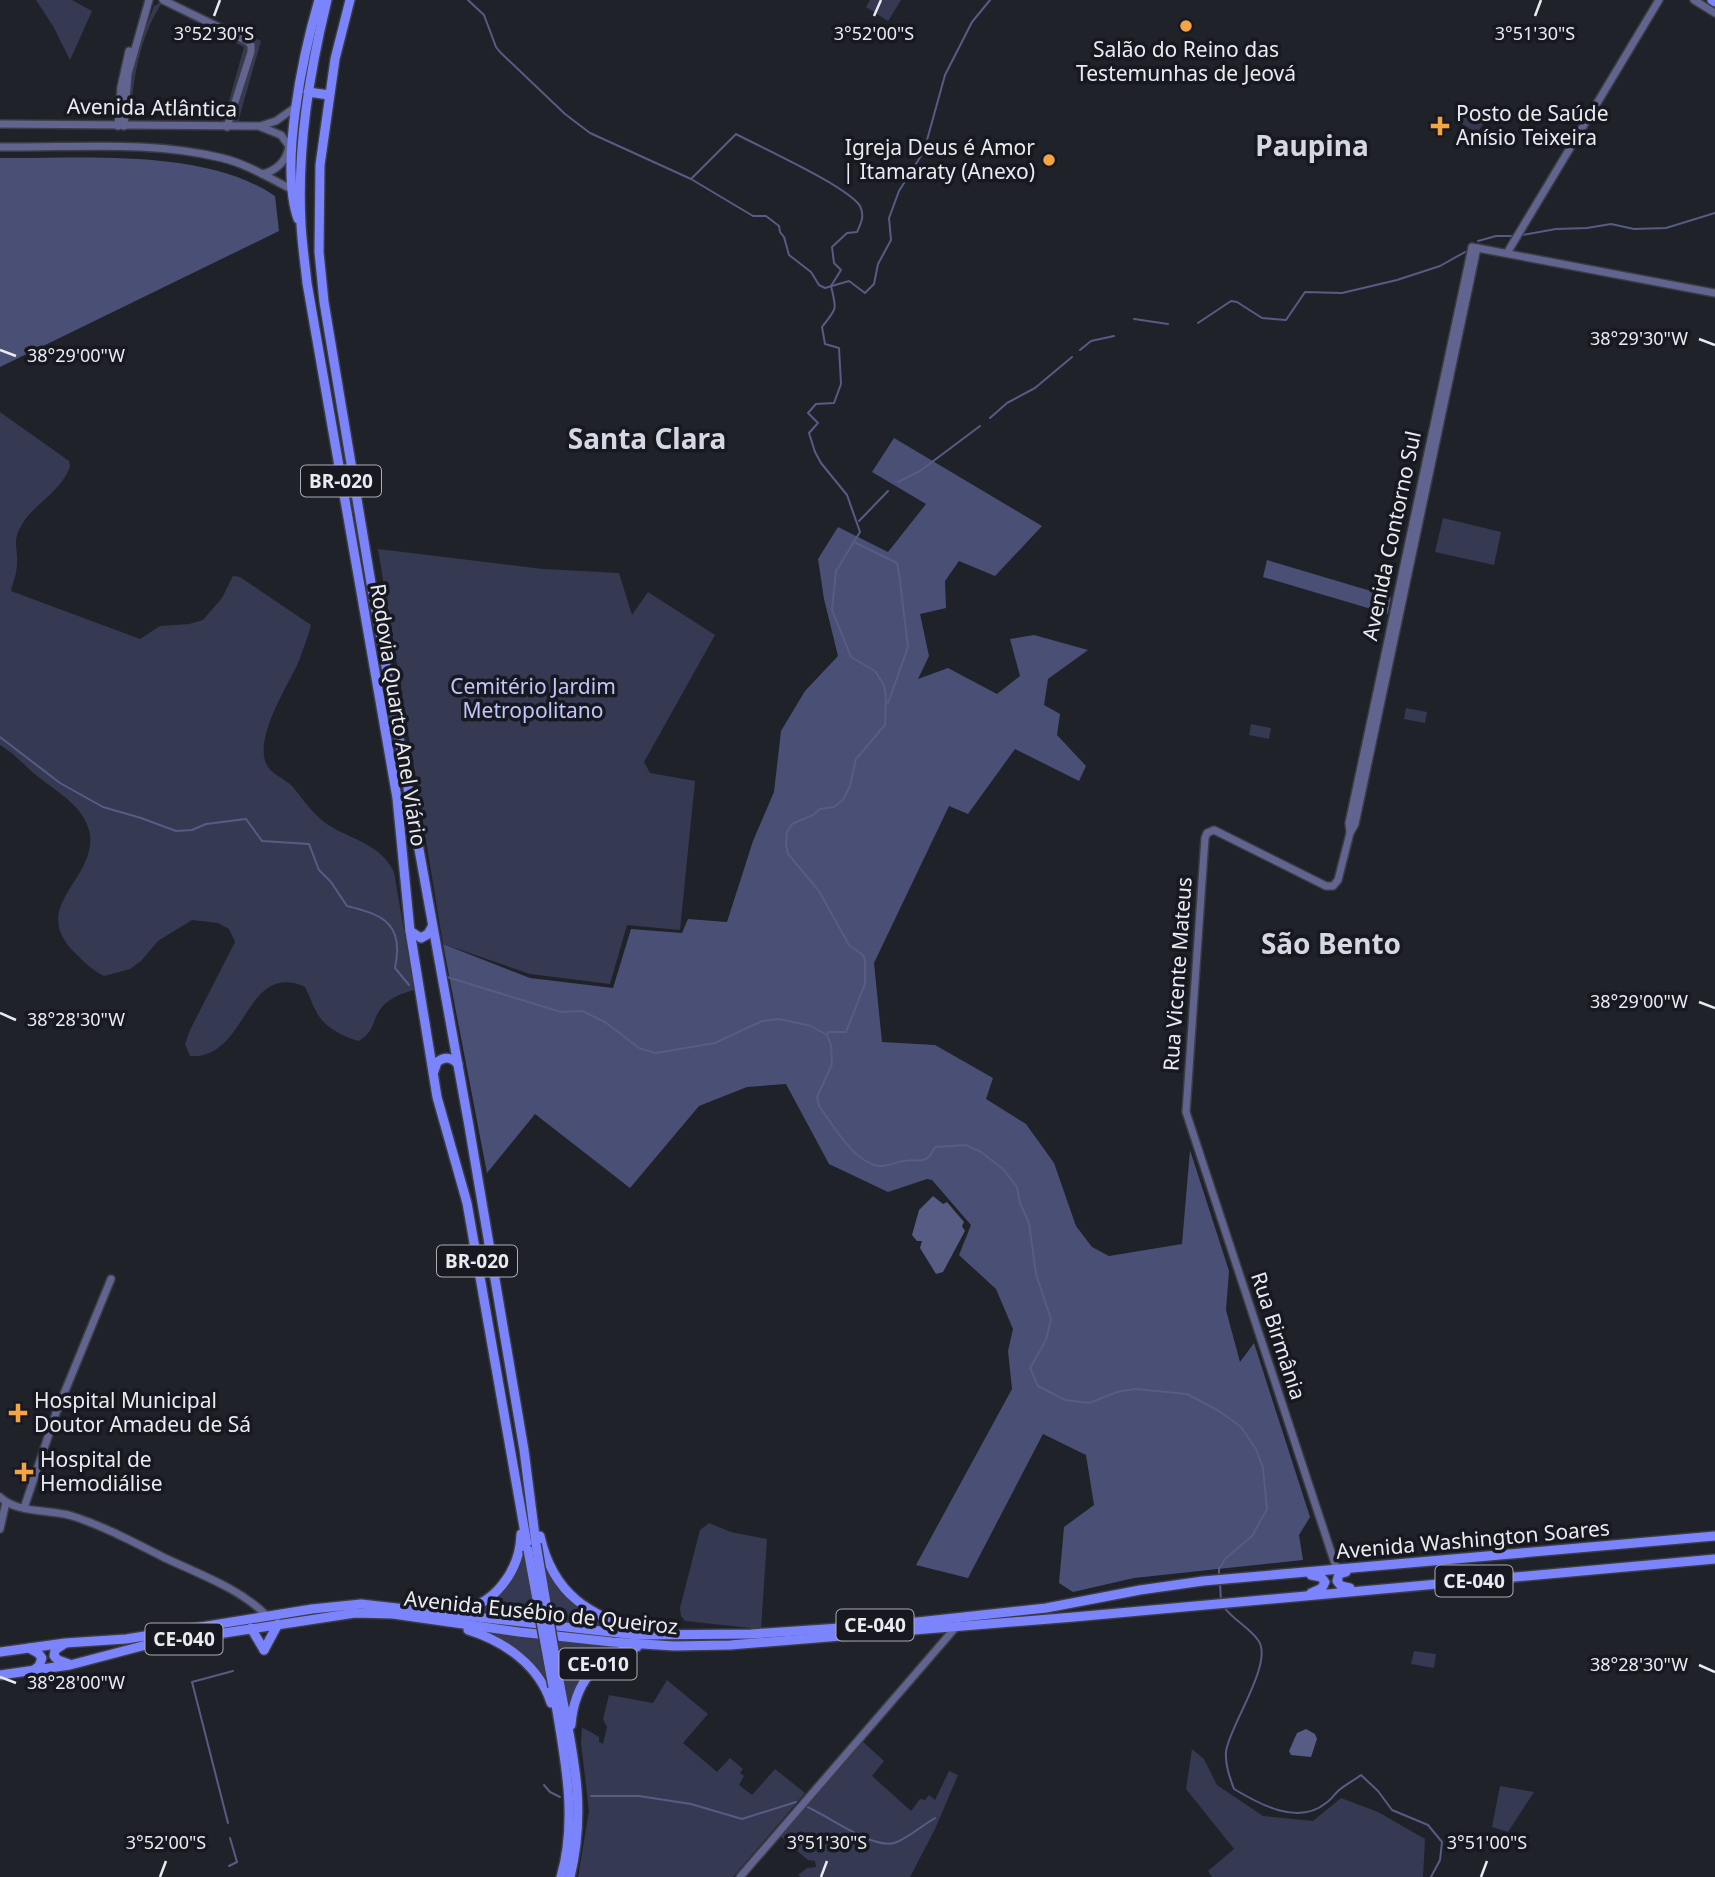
<svg xmlns="http://www.w3.org/2000/svg" width="1715" height="1877" viewBox="0 0 1715 1877" font-family="'Noto Sans',sans-serif">
  <style>
    .green { fill: #363952; fill-rule: evenodd }
    .forest { fill: #4a4f76 }
    .water { fill: #565c84 }
    .lines { fill: none; stroke-linecap: round; stroke-linejoin: round }
    .stream { stroke: #565c84; stroke-width: 2 }
    .secondary-casing { stroke: #3b3c43; stroke-width: 10 }
    .highway-casing { stroke: #3b3c43; stroke-width: 12 }
    .secondary { stroke: #60648e; stroke-width: 7 }
    .highway { stroke: #7b84fb; stroke-width: 9 }
    .highway-bridge-casing { stroke: #3b3c43; stroke-width: 12; stroke-linecap: butt }
    .highway-bridge { stroke: #7b84fb; stroke-width: 9 }
    .ticks { fill: none; stroke: #eaebf1; stroke-width: 2.5 }
    .poi-dot { fill: #f4a444; stroke: #171820; stroke-width: 2.5 }
    .labels { text-anchor: middle; stroke-width: 7; stroke-linejoin: round; paint-order: stroke }
    .shield { fill: #171820; stroke: #abacb2; stroke-width: 2 }
    .shield-label { font-size: 19px; font-weight: bold; fill: #eaebf1 }
    .poi-label { font-size: 21px; fill: #eaebf1; stroke: #171820; text-anchor: start }
    .street-label { font-size: 21px; fill: #eaebf1; stroke: #171820 }
    .park-label { font-size: 21px; fill: #bec7fc; stroke: #171820 }
    .district-label { font-size: 28px; font-weight: bold; fill: #d5d7e2; stroke: #171820 }
    .ticks-label { font-size: 18px; text-anchor: middle; fill: #eaebf1; stroke: #171820; stroke-width: 7; stroke-linejoin: round; paint-order: stroke }
  </style>
  <rect width="100%" height="100%" fill="#202229"/>
  <g class="green">
    <polygon points="36,0 72,0 92,11 70,60 53,26"/>
    <polygon points="173,0 261,41 238,122 232,120 254,53 253,42"/>
    <polygon points="870,0 901,0 888,21 866,7"/>
    <path d="M161 2 247 46 248 52 227 120 223 124 127 125 131 67 154 6ZM161 4 244 47 224 119 220 124 131 122 130 120C133 80 139 39 161 4Z"/>
    <polygon points="1465,108 1485,121 1477,133 1457,121"/>
    <path d="M0 412 69 461 70 467C60 493 32 505 21 526 12 542 18 548 17 563 17 573 13 582 11 591L140 639 160 626 189 624 203 620 222 598 233 576 240 577 311 625C308 637 303 649 299 661 289 684 251 741 268 767 273 775 286 779 293 787 306 803 316 819 335 829 358 841 382 847 394 872L414 990C402 993 390 998 382 1007 371 1020 377 1029 359 1041 344 1037 325 1028 317 1013 312 1005 310 996 305 987 244 960 248 1060 190 1056L185 1044 190 1030 235 942 229 929 218 923 192 920 158 941 141 961 130 969 104 976C92 970 85 963 75 953 28 906 95 881 90 835 89 827 84 817 79 811 68 797 51 787 37 776 24 765 15 754 0 745Z"/>
    <polygon points="1443,518 1501,532 1494,565 1435,552"/>
    <polygon points="378,549 543,569 619,573 632,615 648,592 715,635 644,762 650,773 695,781 680,930 627,925 610,984 530,974 443,944"/>
    <polygon points="1406,708 1427,712 1425,723 1404,719"/>
    <polygon points="1251,724 1271,728 1269,739 1249,735"/>
    <polygon points="709,1523 731,1532 767,1539 761,1629 685,1621 681,1616 680,1608 700,1530"/>
    <polygon points="524,1551 535,1619 469,1610 513,1577"/>
    <path d="M544 1562C566 1600 579 1609 618 1628L554 1621Z"/>
    <polygon points="490,1632 538,1639 548,1686 520,1652"/>
    <path d="M558 1640 625 1646C597 1667 579 1674 569 1709Z"/>
    <polygon points="1414,1651 1436,1654 1434,1668 1411,1664"/>
    <path d="M667 1680 708 1714 683 1743 717 1772 730 1758 743 1769 740 1773 744 1776 739 1785 752 1795 775 1769 805 1793 733 1877H578L589 1811 581 1743 582 1728C589 1730 593 1734 599 1737V1742L603 1744 607 1727 603 1719 609 1695 653 1703Z"/>
    <polygon points="862,1741 884,1761 872,1776 911,1811 920,1799 925,1800 929,1795 935,1800 949,1771 958,1775 935,1829 910,1877 801,1877 798,1875 807,1868 816,1867 815,1861 808,1860 779,1835"/>
    <polygon points="1192,1749 1204,1759 1217,1785 1263,1816 1313,1821 1341,1798 1378,1812 1425,1839 1423,1877 1212,1877 1208,1871 1234,1849 1186,1789"/>
    <polygon points="1500,1786 1534,1792 1508,1832 1492,1827"/>
  </g>
  <g class="forest">
    <path d="M0 158C84 159 204 148 275 196L279 231 0 367Z"/>
    <polygon points="894,438 1042,526 995,576 959,561 945,581 946,608 920,614 929,656 918,679 948,668 997,694 1020,676 1010,639 1034,635 1088,650 1048,679 1044,705 1060,714 1057,735 1086,766 1079,781 1015,749 968,814 949,806 874,963 882,1042 935,1045 993,1078 986,1099 1026,1124 1054,1163 1076,1226 1092,1247 1109,1256 1182,1244 1190,1150 1229,1271 1226,1310 1240,1362 1254,1343 1310,1517 1299,1535 1303,1560 1134,1578 1073,1592 1059,1583 1064,1527 1094,1505 1086,1455 1043,1434 968,1578 916,1565 1012,1389 1008,1351 1013,1329 996,1289 959,1255 971,1225 932,1180 927,1179 888,1192 829,1164 786,1084 747,1087 699,1106 630,1188 535,1114 487,1173 443,944 530,978 613,988 631,929 682,933 688,919 727,922 753,841 774,792 781,731 805,691 838,656 824,599 818,559 838,527 888,552 926,504 872,472"/>
    <polygon points="1267,560 1391,597 1388,614 1263,577"/>
  </g>
  <g class="water">
    <polygon points="933,1196 943,1204 947,1202 964,1222 962,1226 965,1231 943,1272 936,1274 920,1248 922,1241 917,1241 912,1235 919,1210"/>
    <polygon points="1306,1729 1315,1734 1317,1739 1311,1757 1291,1755 1289,1751 1297,1733"/>
  </g>
  <g class="lines">
    <g class="stream">
      <polyline points="468,0 484,15 496,47 500,52 565,114 590,133 691,179 753,216 766,216 779,226 780,232 784,237 789,255 811,272 819,285 825,288 849,281 865,293 874,284 878,264 891,240 889,218 899,191 924,151 945,75 972,22 990,0"/>
      <path d="M691 179 736 134C762 148 847 186 860 206 865 216 861 223 857 232L847 233 832 247 834 263 841 270 831 286C837 312 837 307 822 327L825 344 839 348 841 384 834 403 816 404 808 413 818 423 809 433 815 452 821 463 847 495 860 532 836 571 832 610 851 657 875 671 884 685 886 697 885 725 856 759 850 786 843 800 834 807 820 809 813 815 792 824 787 832 786 845 788 854 819 891 849 945 863 955 865 960V984L846 1032H828L827 1034"/>
      <polyline points="1522,235 1556,229 1587,228 1611,224 1634,229 1666,228 1715,213"/>
      <polyline points="1478,241 1496,236 1514,236"/>
      <polyline points="1134,319 1168,324"/>
      <polyline points="1198,323 1231,301 1237,302 1262,318 1286,320 1305,292 1342,293 1397,280 1440,266 1465,252"/>
      <polyline points="1080,350 1091,341 1114,336"/>
      <polyline points="990,418 1007,403 1035,388 1072,357"/>
      <polyline points="898,482 920,471 980,426"/>
      <polyline points="859,521 888,491"/>
      <polyline points="856,543 897,563 899,573 908,647 888,703"/>
      <path d="M0 737 60 783 103 807 141 818 176 831 192 830 206 824 246 819 262 841 309 844 319 870 331 882 347 906C385 915 404 925 395 968L409 985"/>
      <path d="M447 977 561 1012 582 1011 605 1022 639 1048 656 1053 715 1043 762 1021 779 1019 811 1026 827 1035 831 1045 832 1064 817 1097 819 1106C833 1125 856 1166 882 1166 889 1166 896 1162 904 1161 921 1158 925 1167 935 1147L966 1145 981 1152 1003 1169 1017 1187 1020 1203 1029 1223 1036 1274 1051 1319 1046 1340 1030 1368 1038 1386 1065 1400 1089 1403 1117 1392 1135 1389 1187 1394 1219 1411 1241 1427 1256 1449 1263 1468 1267 1509 1252 1536 1226 1558 1219 1569V1577"/>
      <polyline points="1220,1583 1221,1602"/>
      <path d="M1223 1606C1233 1620 1249 1627 1258 1640 1275 1662 1228 1728 1226 1752 1225 1765 1230 1778 1234 1789 1259 1804 1298 1826 1326 1803 1331 1800 1334 1795 1338 1791 1345 1785 1353 1781 1361 1775L1378 1791 1392 1810 1428 1825 1442 1842 1440 1860 1431 1877"/>
      <polyline points="544,1785 550,1792 560,1797"/>
      <polyline points="591,1796 639,1796 691,1804 742,1819 796,1802"/>
      <path d="M805 1806C828 1815 875 1852 897 1842 909 1837 923 1825 935 1818"/>
      <polyline points="228,1823 192,1682 233,1671"/>
      <polyline points="229,1866 237,1862 230,1838"/>
    </g>
    <g class="secondary-casing">
      <g id="secondary">
        <polyline points="163,0 247,41 251,45 251,52 227,127"/>
        <polyline points="1694,0 1715,13"/>
        <polyline points="0,124 260,126 276,121 297,106"/>
        <polyline points="118,126 121,87 129,51"/>
        <polyline points="124,126 128,74 149,0"/>
        <path d="M261 127 281 135 289 146C287 161 276 171 262 174"/>
        <path d="M0 147C73 148 151 140 222 158 247 164 269 178 291 189"/>
        <polyline points="1507,253 1659,0"/>
        <polyline points="1350,832 1349,823 1472,247 1715,293"/>
        <path d="M0 1497C18 1514 49 1509 72 1516 104 1526 135 1543 165 1558 199 1574 241 1589 267 1616"/>
        <polyline points="24,1508 56,1413 111,1279"/>
        <polyline points="0,1529 6,1502"/>
        <polyline points="1337,1570 1186,1112 1205,838 1207,833 1214,830 1326,886 1333,886 1338,880 1350,833 1355,824 1477,248"/>
        <polyline points="740,1877 956,1627"/>
      </g>
    </g>
    <g class="highway-casing">
      <g id="highway">
        <path d="M327 0C309 74 297 148 301 224 302 244 305 264 307 283L397 798 410 931 437 1097 467 1203 528 1550"/>
        <polyline points="350,0 335,59 320,165 319,252 324,302 372,589 469,1126 524,1450 536,1544"/>
        <polyline points="1712,0 1715,2"/>
        <polyline points="308,92 329,95"/>
        <path d="M298 219C279 166 303 54 319 0"/>
        <polyline points="410,931 421,938 428,934 432,927"/>
        <path d="M434 1071 437 1062C445 1056 451 1057 458 1064"/>
        <path d="M540 1536C553 1595 590 1616 644 1632"/>
        <polyline points="1346,1572 1339,1574 1337,1581 1341,1586 1350,1588"/>
        <polyline points="1311,1593 1322,1588 1325,1582 1321,1577 1311,1575"/>
        <path d="M454 1610C494 1609 520 1570 521 1534"/>
        <polyline points="251,1628 264,1650"/>
        <path d="M468 1630C504 1641 539 1665 551 1703"/>
        <polyline points="64,1644 55,1650 54,1656 58,1660 69,1664"/>
        <polyline points="29,1648 38,1653 42,1658 39,1666 35,1669"/>
        <polyline points="264,1650 278,1624"/>
        <polyline points="0,1652 65,1643 126,1639 312,1609 361,1604 637,1635 751,1634 899,1624 1046,1608 1140,1590 1203,1581 1715,1536"/>
        <polyline points="0,1675 70,1665 146,1645 355,1613 393,1614 519,1632 612,1642 674,1646 730,1645 1074,1617 1715,1559"/>
        <path d="M560 1686C573 1754 587 1808 570 1877"/>
        <path d="M553 1687C563 1750 579 1815 561 1877"/>
        <path d="M571 1725C574 1685 596 1654 637 1647"/>
      </g>
    </g>
    <use href="#secondary" class="secondary"/>
    <use href="#highway" class="highway"/>
    <g class="highway-bridge-casing">
      <g id="highway-bridge">
        <polyline points="536,1544 560,1686"/>
        <polyline points="528,1550 553,1687"/>
      </g>
    </g>
    <use href="#highway-bridge" class="highway-bridge"/>
  </g>
  <path class="ticks" d="M214 16 220 0M874 16 881 0M1535 16 1541 0M1699 339 1715 345M0 350 16 356M1699 1002 1715 1008M0 1013 16 1020M1699 1665 1715 1672M0 1677 16 1683M160 1877 166 1861M821 1877 827 1861M1481 1877 1487 1861"/>
  <g class="poi-dot">
    <circle cx="1186" cy="26" r="7"/>
    <path d="M1436.5 115.5h7v7h7v7h-7v7h-7v-7h-7v-7h7z"/>
    <circle cx="1049" cy="160" r="7"/>
    <path d="M14.5 1402.5h7v7h7v7h-7v7h-7v-7h-7v-7h7z"/>
    <path d="M20.5 1461.5h7v7h7v7h-7v7h-7v-7h-7v-7h7z"/>
  </g>
  <g class="labels">
    <g class="shield">
      <rect x="301" y="465.5" width="80" height="31" rx="5"/>
      <rect x="437" y="1245.5" width="80" height="31" rx="5"/>
      <rect x="1435.5" y="1565.5" width="77" height="31" rx="5"/>
      <rect x="836.5" y="1609.5" width="77" height="31" rx="5"/>
      <rect x="145.5" y="1623.5" width="77" height="31" rx="5"/>
      <rect x="559.5" y="1648.5" width="77" height="31" rx="5"/>
    </g>
    <g class="shield-label">
      <text x="341" y="488">BR-020</text>
      <text x="477" y="1268">BR-020</text>
      <text x="1474" y="1588">CE-040</text>
      <text x="875" y="1632">CE-040</text>
      <text x="184" y="1646">CE-040</text>
      <text x="598" y="1671">CE-010</text>
    </g>
    <g class="poi-label">
      <text x="1186" y="57" text-anchor="middle">Salão do Reino das<tspan x="1186" dy="24">Testemunhas de Jeová</tspan></text>
      <text x="1456" y="121">Posto de Saúde<tspan x="1456" dy="24">Anísio Teixeira</tspan></text>
      <text x="1035" y="155" text-anchor="end">Igreja Deus é Amor<tspan x="1035" dy="24">| Itamaraty (Anexo)</tspan></text>
      <text x="34" y="1408">Hospital Municipal<tspan x="34" dy="24">Doutor Amadeu de Sá</tspan></text>
      <text x="40" y="1467">Hospital de<tspan x="40" dy="24">Hemodiálise</tspan></text>
    </g>
    <g class="street-label">
      <text transform="translate(152 108) rotate(1)" y="7">Avenida Atlântica</text>
      <text transform="translate(1392 536) rotate(-78)" y="7">Avenida Contorno Sul</text>
      <text transform="translate(398 715) rotate(81)" y="7">Rodovia Quarto Anel Viário</text>
      <text transform="translate(1178 974) rotate(-86)" y="7">Rua Vicente Mateus</text>
      <text transform="translate(1278 1336) rotate(72)" y="7">Rua Birmânia</text>
      <text transform="translate(1473 1540) rotate(-5)" y="7">Avenida Washington Soares</text>
      <text transform="translate(541 1613) rotate(6)" y="7">Avenida Eusébio de Queiroz</text>
    </g>
    <g class="park-label">
      <text x="533" y="694">Cemitério Jardim<tspan x="533" dy="24">Metropolitano</tspan></text>
    </g>
    <g class="district-label">
      <text x="1312" y="156">Paupina</text>
      <text x="647" y="449">Santa Clara</text>
      <text x="1331" y="954">São Bento</text>
    </g>
  </g>
  <g class="ticks-label">
    <text x="214" y="40">3°52'30"S</text>
    <text x="874" y="40">3°52'00"S</text>
    <text x="1535" y="40">3°51'30"S</text>
    <text x="1639" y="345">38°29'30"W</text>
    <text x="76" y="362">38°29'00"W</text>
    <text x="1639" y="1008">38°29'00"W</text>
    <text x="76" y="1026">38°28'30"W</text>
    <text x="1639" y="1671">38°28'30"W</text>
    <text x="76" y="1689">38°28'00"W</text>
    <text x="166" y="1849">3°52'00"S</text>
    <text x="827" y="1849">3°51'30"S</text>
    <text x="1487" y="1849">3°51'00"S</text>
  </g>
</svg>
